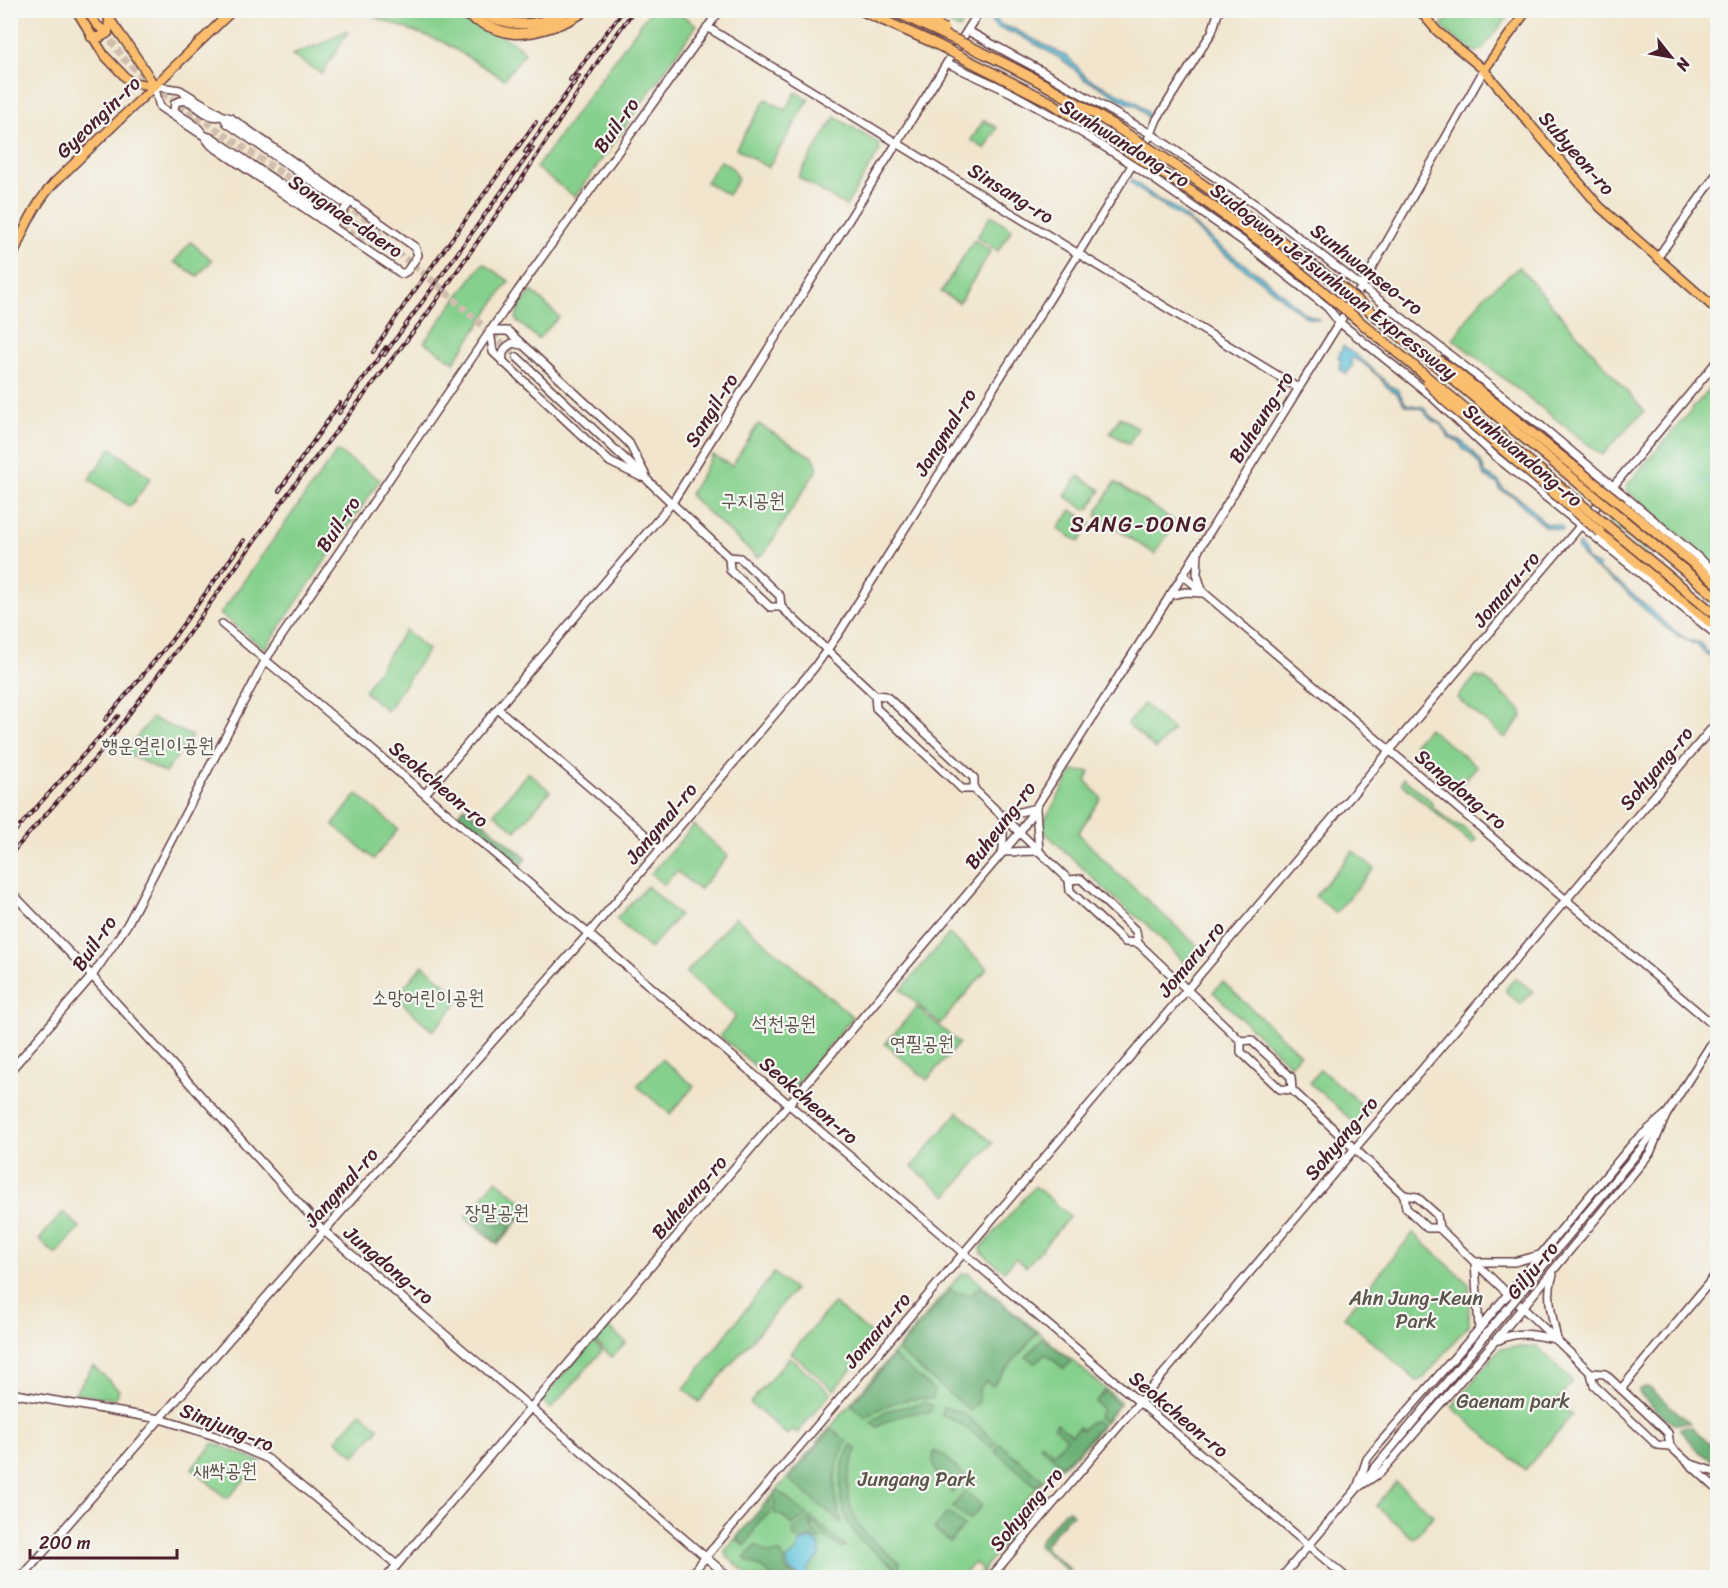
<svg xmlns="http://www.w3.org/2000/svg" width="1728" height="1588" viewBox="0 0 1728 1588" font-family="Sriracha,'Poor Story',sans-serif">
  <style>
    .green { fill: #86d08d; stroke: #68785c; stroke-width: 1.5 }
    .forest { fill: #6cb278; stroke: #5b6852; stroke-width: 1.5 }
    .water { fill: #5cc2da; stroke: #537082; stroke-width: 1.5 }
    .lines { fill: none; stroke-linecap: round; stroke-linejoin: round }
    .stream { stroke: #5cc2da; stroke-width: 1.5 }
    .minor-tunnel { stroke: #d0bdad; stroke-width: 7; stroke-dasharray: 7 3.5; stroke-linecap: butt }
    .minor-casing { stroke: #633d43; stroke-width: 10 }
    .major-casing { stroke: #633d43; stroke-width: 11 }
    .highway-casing { stroke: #633d43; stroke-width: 12 }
    .minor { stroke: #fff; stroke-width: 7 }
    .major { stroke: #fbbe6e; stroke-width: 8 }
    .highway { stroke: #fbbe6e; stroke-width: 9 }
    .rail-casing { stroke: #4a1f2b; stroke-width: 4 }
    .rail { stroke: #f6f6f2; stroke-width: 1.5; stroke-dasharray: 4.5; stroke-linecap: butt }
    .minor-bridge-casing { stroke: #633d43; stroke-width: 10; stroke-linecap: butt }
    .highway-bridge-casing { stroke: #633d43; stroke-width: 12; stroke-linecap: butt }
    .minor-bridge { stroke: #fff; stroke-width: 7 }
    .highway-bridge { stroke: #fbbe6e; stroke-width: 9 }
    .labels { text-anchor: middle; stroke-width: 4.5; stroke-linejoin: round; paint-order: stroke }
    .street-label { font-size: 20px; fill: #4a1f2b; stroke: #f6f6f2 }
    .park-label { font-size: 20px; fill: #5c5448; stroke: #f6f6f2 }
    .quarter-label { font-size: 22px; letter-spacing: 1.5px; fill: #4a1f2b; stroke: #f6f6f2 }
  </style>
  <rect width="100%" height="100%" fill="#f6f6f2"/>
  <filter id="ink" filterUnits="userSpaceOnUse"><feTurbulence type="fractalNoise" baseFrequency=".0167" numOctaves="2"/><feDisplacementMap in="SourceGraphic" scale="12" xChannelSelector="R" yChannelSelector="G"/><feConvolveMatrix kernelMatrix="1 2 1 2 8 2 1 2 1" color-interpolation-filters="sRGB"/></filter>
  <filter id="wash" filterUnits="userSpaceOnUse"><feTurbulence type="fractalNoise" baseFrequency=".008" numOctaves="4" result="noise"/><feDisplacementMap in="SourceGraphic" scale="24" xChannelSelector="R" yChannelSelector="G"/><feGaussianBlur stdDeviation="1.35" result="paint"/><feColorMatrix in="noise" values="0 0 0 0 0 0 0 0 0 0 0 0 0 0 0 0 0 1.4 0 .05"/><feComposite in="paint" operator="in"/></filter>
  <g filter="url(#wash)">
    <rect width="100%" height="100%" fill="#f1e5ce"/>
    <g class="green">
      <polygon points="1465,10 1512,10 1512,11 1482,49 1476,52 1470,50 1443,28 1442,23"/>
      <path d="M387 11C402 11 419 8 433 11 453 15 515 37 525 53L504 79 443 42 374 17Z"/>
      <polygon points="650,11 675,11 697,25 575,197 536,168"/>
      <polygon points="922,11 971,11 959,29"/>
      <polygon points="345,31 348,32 322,74 292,55 323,43"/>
      <polygon points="796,92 809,100 768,168 736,148 766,99 785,110"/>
      <polygon points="835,117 878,143 880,150 846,206 798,177"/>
      <polygon points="984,120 997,128 985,149 971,140"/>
      <polygon points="720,160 732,168 738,179 728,195 706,182"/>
      <polygon points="991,215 1012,229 998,251 977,237"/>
      <polygon points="974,240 991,251 959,303 941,292"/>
      <polygon points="191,242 212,260 198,276 174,262"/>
      <polygon points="483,263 509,281 454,362 424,342"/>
      <polygon points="1519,267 1644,411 1602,455 1453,339 1483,297"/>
      <polygon points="532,291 559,317 538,339 516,320 518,309"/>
      <polygon points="1717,380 1717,566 1627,491 1627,485"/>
      <polygon points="1120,417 1138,428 1129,444 1110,433"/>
      <polygon points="758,424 814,458 818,468 764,554 757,557 691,497 690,494 713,455 732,466"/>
      <polygon points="111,448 151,478 130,507 89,479"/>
      <polygon points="337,451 380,480 265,649 220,614"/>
      <polygon points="1078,476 1101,490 1089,509 1086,510 1065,496"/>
      <polygon points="1115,482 1176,522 1155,554 1096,516 1098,510"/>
      <polygon points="1619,508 1657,539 1646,553 1608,521"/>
      <polygon points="1071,510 1091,523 1079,542 1058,529"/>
      <polygon points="405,630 428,650 387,711 364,691"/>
      <polygon points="1476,676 1481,679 1483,677 1522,711 1522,717 1505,738 1457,698"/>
      <polygon points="1144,704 1173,730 1156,749 1127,724"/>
      <polygon points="152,718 192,736 165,773 125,752"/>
      <polygon points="1428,728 1477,766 1457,789 1421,758 1425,753 1414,744"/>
      <path d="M1073 771 1090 772 1086 781 1101 798 1078 833 1113 869 1205 953 1192 966 1186 964 1146 923 1128 911 1040 828C1052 809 1061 790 1073 771Z"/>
      <polygon points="528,772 550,791 516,831 494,813"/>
      <polygon points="1403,778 1430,800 1434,808 1451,822 1466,829 1477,840 1472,844 1401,783"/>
      <polygon points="357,794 398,829 374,859 333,825"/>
      <polygon points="694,825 728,856 699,890 677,871 664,885 651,874"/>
      <polygon points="1353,851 1374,868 1336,913 1315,896"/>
      <polygon points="647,886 679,915 650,949 616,919"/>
      <polygon points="735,917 853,1017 788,1094 720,1036 736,1017 686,973"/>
      <polygon points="949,934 988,968 940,1024 901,990"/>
      <polygon points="423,965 462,998 433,1031 395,997"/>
      <polygon points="1515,978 1533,991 1521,1004 1507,993 1506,989"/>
      <polygon points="1223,982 1300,1054 1290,1065 1213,992"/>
      <polygon points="917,1007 959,1043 927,1080 885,1044"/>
      <polygon points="662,1059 694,1086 670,1114 637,1086"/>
      <polygon points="1320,1069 1369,1111 1357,1125 1310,1083"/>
      <polygon points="958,1112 993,1143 947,1196 912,1167"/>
      <polygon points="496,1180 529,1207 498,1245 465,1217"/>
      <polygon points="1035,1186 1070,1216 1026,1267 1016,1258 1004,1271 982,1253 981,1248"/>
      <polygon points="63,1212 80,1227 56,1255 39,1240"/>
      <polygon points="1413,1233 1469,1284 1469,1324 1424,1378 1417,1381 1344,1317"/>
      <polygon points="774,1273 794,1290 699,1402 684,1389"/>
      <polygon points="968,1273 1120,1401 1120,1404 1082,1450 1042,1482 1005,1525 1014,1532 1034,1509 1037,1509 1020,1532 1010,1537 987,1564 982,1577 976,1577 982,1569 974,1562 961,1577 751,1577 726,1556 725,1551 961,1274"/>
      <polygon points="834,1303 877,1339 834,1390 791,1353"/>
      <polygon points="606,1324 626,1343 612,1357 592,1339"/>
      <polygon points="592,1341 602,1351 551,1409 541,1400"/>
      <polygon points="1537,1346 1572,1381 1557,1401 1572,1415 1525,1470 1452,1407 1500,1348"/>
      <polygon points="789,1357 831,1393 797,1433 792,1429 787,1435 750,1403"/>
      <polygon points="93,1366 119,1390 114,1399 75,1393"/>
      <polygon points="361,1412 379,1428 355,1456 336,1440"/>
      <polygon points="214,1443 261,1462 227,1499 192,1468"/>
      <polygon points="1396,1482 1434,1515 1414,1539 1376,1506"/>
    </g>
    <g class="forest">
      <polygon points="465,807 526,858 520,867 458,814"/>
      <polygon points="515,1209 522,1214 515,1222 509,1219 508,1224 512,1227 497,1243 479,1227 479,1216 481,1213 485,1216 484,1219 491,1224 501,1225"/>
      <polygon points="980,1286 1037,1333 992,1386 986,1381 979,1389 979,1402 970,1411 898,1351 951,1289 954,1292 971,1295"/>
      <polygon points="1043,1338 1071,1361 1064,1369 1045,1353 1037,1362 1034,1363 1026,1357"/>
      <path d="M893 1356 935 1391 933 1399C908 1397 886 1402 866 1418L852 1405Z"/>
      <polygon points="1645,1387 1651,1389 1690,1423 1674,1424 1657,1411 1640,1394 1639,1390"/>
      <polygon points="1105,1391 1119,1404 1104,1422 1098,1417 1102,1409 1095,1402"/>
      <path d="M924 1403 932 1405 930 1413C910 1411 894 1416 877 1427L871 1422 889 1410Z"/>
      <path d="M943 1407 963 1413 997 1442 992 1448C976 1435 962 1422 942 1416Z"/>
      <polygon points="1095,1420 1101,1425 1080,1449 1061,1465 1039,1445 1041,1443 1054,1453 1067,1438 1054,1427 1057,1423 1072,1435 1079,1427 1082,1430 1090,1422 1092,1423"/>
      <path d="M1688 1427H1692L1717 1451V1465C1711 1458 1704 1456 1697 1450 1691 1444 1687 1437 1680 1430V1428Z"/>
      <path d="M831 1429 847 1441C832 1467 832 1495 842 1522L841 1523 789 1479Z"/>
      <polygon points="1000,1444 1043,1480 1036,1486 995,1451"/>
      <path d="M851 1445 857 1450C843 1478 844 1513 868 1536 878 1546 889 1554 900 1563L899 1571C887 1561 874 1552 862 1541 837 1517 834 1474 851 1445Z"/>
      <path d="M934 1451 944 1456 965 1476 957 1486 953 1481 948 1485 954 1489 953 1492C939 1481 930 1469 934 1451Z"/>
      <polygon points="777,1490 808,1515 792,1525 784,1517 774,1513 774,1494"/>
      <polygon points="966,1491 982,1506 969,1520 952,1507"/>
      <path d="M770 1498V1514C755 1520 755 1532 746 1545H742L741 1541H738L736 1538Z"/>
      <polygon points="1069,1510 1073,1514 1066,1519 1045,1545 1047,1550 1070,1569 1068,1571 1038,1546 1039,1541 1064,1512"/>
      <polygon points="948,1512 964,1526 950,1542 934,1529"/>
      <polygon points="811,1517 846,1546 842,1548 826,1537 811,1522 811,1528 821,1538 818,1540 810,1537 800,1541 794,1537 794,1529"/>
      <polygon points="757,1545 768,1553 781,1553 785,1560 786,1571 798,1577 773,1577 765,1570 744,1558"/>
    </g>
    <g class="water">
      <polygon points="990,14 1001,25 1016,30 1068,57 1087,78 1138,103 1147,112 1149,117 1147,117 1137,106 1125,102 1095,84 1085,80 1072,67 1058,57 1019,35 998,28 988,18"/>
      <polygon points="1131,179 1160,201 1174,208 1219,246 1263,277 1303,312 1320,320 1308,318 1301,314 1265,284 1212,245 1192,225 1135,187 1131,182"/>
      <polygon points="1343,346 1365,362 1390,386 1397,389 1406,404 1423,407 1431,417 1442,424 1451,437 1460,440 1472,451 1481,462 1485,473 1498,481 1504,490 1516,496 1530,507 1544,523 1561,526 1563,531 1544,526 1514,497 1500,490 1498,484 1484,476 1480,465 1470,453 1463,449 1459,442 1449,438 1440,424 1430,419 1422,409 1405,405 1397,394 1386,386 1380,378 1363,363 1352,358 1350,362 1353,364 1347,374 1340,370 1341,367 1339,365 1341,361 1338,358"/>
      <path d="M1580 544 1587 560 1599 566V570L1607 576 1622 585 1672 629 1689 641 1699 642 1708 653 1717 658V661L1705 654 1699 646C1670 636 1646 611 1624 590 1609 576 1586 568 1577 546Z"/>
      <polygon points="811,1539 819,1544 820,1556 807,1570 812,1577 802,1577 789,1570 787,1560 798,1550 800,1543"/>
    </g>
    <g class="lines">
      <polyline class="stream" points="1698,484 1703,482 1718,483"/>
    </g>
  </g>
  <g filter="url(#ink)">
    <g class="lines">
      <g class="minor-tunnel">
        <polyline points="105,32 124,59 157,89 388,245 439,286 517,357"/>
        <polyline points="345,204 366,219 383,239"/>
        <polyline points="332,219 356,235 378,242"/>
      </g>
      <g class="minor-casing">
        <g id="minor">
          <polyline points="707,27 1298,388"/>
          <polyline points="968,31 1038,69 1151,134 1262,209 1541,426 1718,574"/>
          <polyline points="947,63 1010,92 1074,128 1132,164 1244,242 1327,307 1339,322 1428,393 1495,456 1718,636"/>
          <path d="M223 116C219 116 215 117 212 116 198 112 190 94 175 103L174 110C181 118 192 121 199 129 203 134 207 140 211 145L402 274 407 271 418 255 415 247 231 118 223 116 180 90 154 86 160 107 201 134 214 139 332 219"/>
          <polyline points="223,116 227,123 342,202"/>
          <polyline points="332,226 351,201"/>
          <polyline points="1658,257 1718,172"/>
          <polyline points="490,331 508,331 629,443 646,476"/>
          <polyline points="490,331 493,352 610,462 641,477"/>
          <polyline points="517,357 729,557 740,558 780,596 781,607 875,695 886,696 974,778 974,789 1069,880 1070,891 1125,942 1138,943"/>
          <path d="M503 363C502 352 503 348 513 343L521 345"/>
          <polyline points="1198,551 1197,574 1202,590"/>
          <polyline points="729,557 730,570 770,607 781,607"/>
          <polyline points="1183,575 1718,1029"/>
          <polyline points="1170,595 1186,592 1203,593"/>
          <polyline points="222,624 342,724 974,1262 1347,1578"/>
          <polyline points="875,695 876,708 953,780 962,789 974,789"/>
          <polyline points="498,709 661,848"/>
          <polyline points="425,794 672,503 980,10"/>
          <polyline points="1003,816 1003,852"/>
          <polyline points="1003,816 1036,808"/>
          <polyline points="1003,852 1039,851 1036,809"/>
          <polyline points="1069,880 1081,879 1136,931 1138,943 1241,1041 1241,1052 1280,1089 1292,1090 1404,1195 1417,1197 1437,1215 1439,1228 1591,1373 1594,1385 1657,1445 1670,1446"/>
          <polyline points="10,891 92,976 324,1231 730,1578"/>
          <polyline points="1241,1041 1251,1040 1291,1077 1292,1090"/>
          <polyline points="10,1071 92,976 127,925 266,659 517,292 720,10"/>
          <polyline points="1665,1117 1718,1033"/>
          <polyline points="1643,1146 1658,1126"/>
          <polyline points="1404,1195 1406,1208 1427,1228 1439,1228"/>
          <polyline points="1475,1262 1479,1329"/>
          <polyline points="1475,1262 1514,1262 1540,1255"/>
          <path d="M1553 1275C1545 1296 1553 1318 1557 1340"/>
          <path d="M1499 1340C1518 1330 1535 1335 1555 1339"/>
          <polyline points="1591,1373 1605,1374 1668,1433 1670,1446 1718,1490"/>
          <polyline points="1621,1389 1718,1272"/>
          <polyline points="10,1393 160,1419 215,1436 268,1459 397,1565"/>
          <polyline points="1691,1464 1718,1473"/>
          <polyline points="1357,1488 1381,1472 1494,1342 1650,1153 1667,1113"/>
          <polyline points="1357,1488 1367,1459 1379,1444 1479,1329 1634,1142 1665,1115"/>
          <polyline points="21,1578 324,1231 589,933 814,668 839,633 1078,254 1151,134 1157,119 1212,32 1219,10"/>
          <polyline points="386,1578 1020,832 1183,575 1362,286 1484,70"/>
          <polyline points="688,1578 1581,525 1718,360"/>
          <polyline points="990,1578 1718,721"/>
          <polyline points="1281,1578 1384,1457"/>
        </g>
      </g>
      <g class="major-casing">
        <g id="major">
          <polyline points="76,10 104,55 130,82 154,86"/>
          <polyline points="87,10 96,24 105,32"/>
          <path d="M104 10C120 36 140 59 154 86"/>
          <polyline points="1419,10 1437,31 1484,70 1600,207 1718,311"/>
          <polyline points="91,37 101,37 108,33 109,19"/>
          <polyline points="1484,70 1527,10"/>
          <path d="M10 264C21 235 33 206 54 183L233 10"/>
        </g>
      </g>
      <g class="highway-casing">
        <g id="highway">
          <path d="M455 10C472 18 492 30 511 33 532 36 569 23 586 10"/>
          <path d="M473 10C499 22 522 29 550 19 556 16 562 15 567 10"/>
          <polyline points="1622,505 1718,584"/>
          <polyline points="1600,532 1718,629"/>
        </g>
      </g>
      <use href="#minor" class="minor"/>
      <use href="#major" class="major"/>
      <use href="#highway" class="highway"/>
      <g class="rail-casing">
        <g id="rail">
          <polyline points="570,80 623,11"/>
          <polyline points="525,152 579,76"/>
          <polyline points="373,352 407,301 536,122"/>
          <polyline points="384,355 533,148"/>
          <polyline points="339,413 386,347"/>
          <polyline points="279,491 340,403"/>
          <polyline points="105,720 171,641 244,540"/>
          <polyline points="10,837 118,716"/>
          <polyline points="10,855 100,753 179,647 292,488 427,314 523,177 604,52 634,10"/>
        </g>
      </g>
      <use href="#rail" class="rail"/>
      <g class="minor-bridge-casing">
        <polyline id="minor-bridge" points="1384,1457 1643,1146"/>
      </g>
      <g class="highway-bridge-casing">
        <g id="highway-bridge">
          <polyline points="860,10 934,43 1050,102 1192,192 1273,250 1718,617"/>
          <path d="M891 10C947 36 1004 61 1058 92 1158 150 1251 216 1342 288L1718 598"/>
          <polyline points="911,10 944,29"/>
          <polyline points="1438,360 1452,369 1622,505"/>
          <polyline points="1428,383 1444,400 1600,532"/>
        </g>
      </g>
      <use href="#minor-bridge" class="minor-bridge"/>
      <use href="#highway-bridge" class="highway-bridge"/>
    </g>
  </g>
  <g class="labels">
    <g class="street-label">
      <text transform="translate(98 117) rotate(-44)" y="7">Gyeongin-ro</text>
      <text transform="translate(616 125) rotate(-54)" y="7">Buil-ro</text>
      <text transform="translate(1125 143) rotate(32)" y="7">Sunhwandong-ro</text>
      <text transform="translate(1577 153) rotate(49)" y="7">Subyeon-ro</text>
      <text transform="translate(1011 193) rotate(32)" y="7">Sinsang-ro</text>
      <text transform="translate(346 216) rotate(34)" y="7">Songnae-daero</text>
      <text transform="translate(1367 269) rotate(38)" y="7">Sunhwanseo-ro</text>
      <text transform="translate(1334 281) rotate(38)" y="7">Sudogwon Je1sunhwan Expressway</text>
      <text transform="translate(711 410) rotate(-58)" y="7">Sangil-ro</text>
      <text transform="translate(1261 417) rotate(-58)" y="7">Buheung-ro</text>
      <text transform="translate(945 432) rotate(-58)" y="7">Jangmal-ro</text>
      <text transform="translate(1523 455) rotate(40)" y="7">Sunhwandong-ro</text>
      <text transform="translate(338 524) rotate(-56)" y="7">Buil-ro</text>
      <text transform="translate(1506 589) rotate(-50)" y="7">Jomaru-ro</text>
      <text transform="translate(1656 768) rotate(-50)" y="7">Sohyang-ro</text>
      <text transform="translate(439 784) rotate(40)" y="7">Seokcheon-ro</text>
      <text transform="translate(1461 789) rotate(40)" y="7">Sangdong-ro</text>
      <text transform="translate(661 823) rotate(-50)" y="7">Jangmal-ro</text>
      <text transform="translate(1000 825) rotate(-53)" y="7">Buheung-ro</text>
      <text transform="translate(94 943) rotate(-55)" y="7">Buil-ro</text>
      <text transform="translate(1191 959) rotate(-50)" y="7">Jomaru-ro</text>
      <text transform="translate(809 1100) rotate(41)" y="7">Seokcheon-ro</text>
      <text transform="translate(1341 1138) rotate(-50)" y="7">Sohyang-ro</text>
      <text transform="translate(341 1187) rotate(-48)" y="7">Jangmal-ro</text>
      <text transform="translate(689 1197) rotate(-49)" y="7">Buheung-ro</text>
      <text transform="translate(389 1265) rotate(40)" y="7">Jungdong-ro</text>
      <text transform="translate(1532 1270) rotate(-50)" y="7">Gilju-ro</text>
      <text transform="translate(877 1330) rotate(-50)" y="7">Jomaru-ro</text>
      <text transform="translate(1179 1414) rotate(40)" y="7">Seokcheon-ro</text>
      <text transform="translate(227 1427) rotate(22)" y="7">Simjung-ro</text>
      <text transform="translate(1026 1509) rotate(-50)" y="7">Sohyang-ro</text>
    </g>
    <g class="park-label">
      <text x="753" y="507">구지공원</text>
      <text x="158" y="752">행운얼린이공원</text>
      <text x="428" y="1004">소망어린이공원</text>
      <text x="784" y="1030">석천공원</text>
      <text x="922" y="1050">연필공원</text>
      <text x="497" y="1219">장말공원</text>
      <text x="1416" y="1305">Ahn Jung-Keun<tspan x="1416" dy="23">Park</tspan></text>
      <text x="1513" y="1408">Gaenam park</text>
      <text x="225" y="1477">새싹공원</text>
      <text x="917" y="1486">Jungang Park</text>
    </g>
    <g class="quarter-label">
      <text x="1139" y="532">SANG-DONG</text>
    </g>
  </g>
  <rect width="1728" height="1588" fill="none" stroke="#f6f6f2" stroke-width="36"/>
  <g transform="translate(1671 57) rotate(121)" stroke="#f6f6f2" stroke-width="4.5" paint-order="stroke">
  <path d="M0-4.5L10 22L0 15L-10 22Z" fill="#4a1f2b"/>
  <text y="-9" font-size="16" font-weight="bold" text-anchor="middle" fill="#4a1f2b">N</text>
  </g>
  <path d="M30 1549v9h147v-9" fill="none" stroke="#4a1f2b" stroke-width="3"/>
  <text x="39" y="1549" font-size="18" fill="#4a1f2b" stroke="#f6f6f2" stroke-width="4.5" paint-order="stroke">200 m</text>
</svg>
